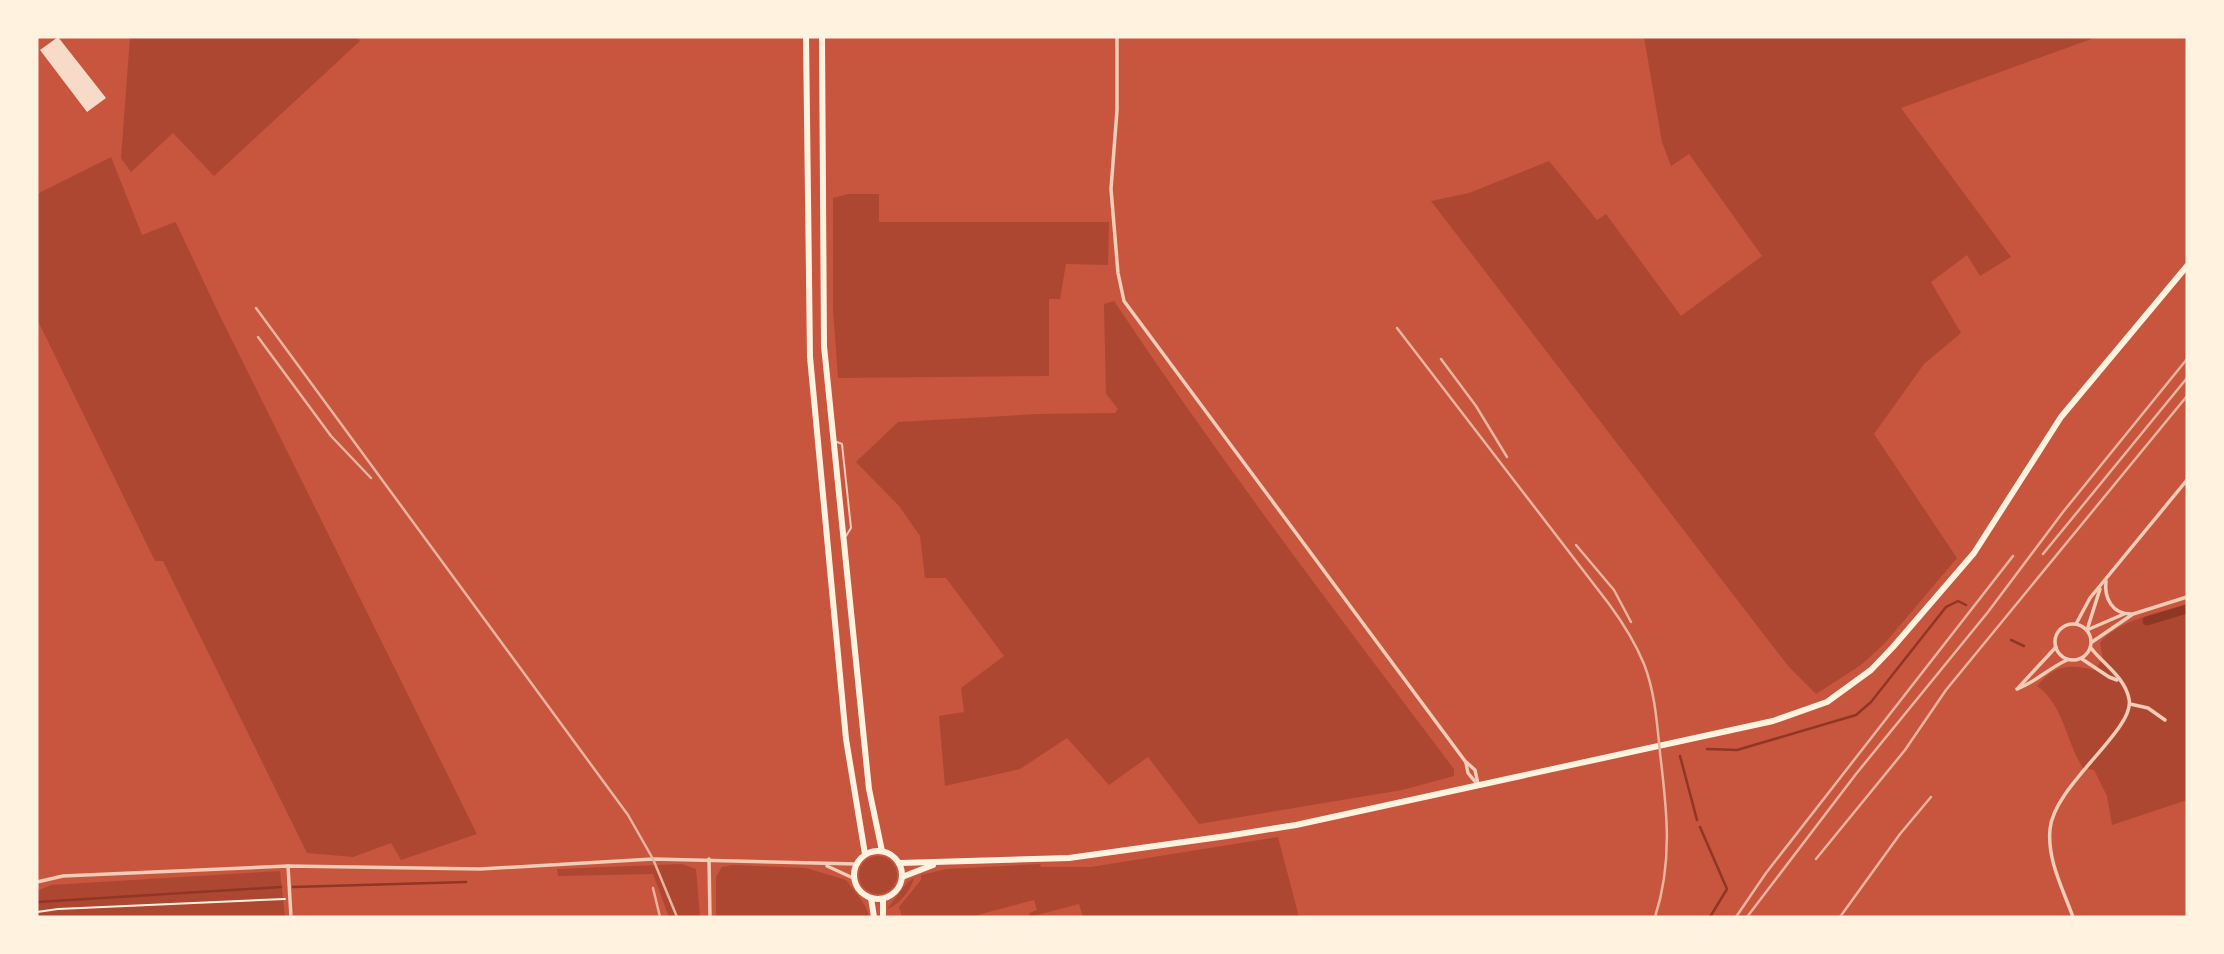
<svg xmlns="http://www.w3.org/2000/svg" width="2224" height="954" viewBox="0 0 2224 954" font-family="Manrope,sans-serif">
  <style>
    .green { fill: #ae4732 }
    .lines { fill: none; stroke-linecap: round; stroke-linejoin: round }
    .stream { stroke: #8f3625; stroke-width: 2.5 }
    .canal { stroke: #8f3625; stroke-width: 9 }
    .building { fill: #f7dbc8 }
    .path { stroke: #fff3e0; stroke-width: 2 }
    .service { stroke: #f1ccb7; stroke-width: 2 }
    .minor { stroke: #f1ccb7; stroke-width: 3.5 }
    .primary { stroke: #fff3e0; stroke-width: 6 }
    .rail { stroke: #e9b49f; stroke-width: 2.5 }
  </style>
  <rect width="100%" height="100%" fill="#c8553d"/>
  <g class="green">
    <polygon points="130,37 356,37 360,41 214,176 173,133 131,172 121,158"/>
    <polygon points="1644,37 2097,37 1901,108 2011,257 1980,276 1967,255 1931,282 1961,333 1924,364 1874,434 1957,558 1885,643 1861,665 1816,694 1789,667 1758,627 1431,201 1469,193 1549,161 1597,220 1606,214 1681,316 1762,256 1689,154 1671,166 1662,142"/>
    <polygon points="111,157 142,235 175,222 177,225 219,314 477,834 401,860 391,843 353,857 307,853 163,561 155,561 37,319 37,194"/>
    <polygon points="848,194 879,194 879,222 1109,222 1108,265 1066,264 1060,299 1049,299 1049,376 838,378 833,310 833,198"/>
    <path d="M1114 301C1221 462 1338 615 1454 769V776L1402 790 1199 824 1148 757 1109 785 1067 738 1020 769 945 786 939 716 964 712 961 688 1004 656 946 578H925L920 536 899 506 856 462 898 422 1038 414 1115 413 1118 409 1106 394 1104 304Z"/>
    <path d="M2187 604V800L2112 825 2107 796 2094 770 2083 768C2066 742 2064 705 2037 686 2055 665 2068 664 2094 670L2103 659 2100 643C2116 621 2161 612 2187 604Z"/>
    <polygon points="1278,837 1299,917 1083,917 1079,904 1030,917 1029,913 1037,910 1034,900 970,917 902,917 899,907 921,880 921,875 947,869 1040,864 1041,867 1091,867"/>
    <circle cx="878" cy="875" r="19"/>
    <polygon points="682,864 696,869 700,917 669,917 653,874 558,876 557,869"/>
    <polygon points="733,865 806,868 846,880 863,902 870,917 716,917 716,877 722,867"/>
    <polygon points="280,871 285,917 37,917 37,891 51,885"/>
    <path d="M914 878C911 890 899 905 887 909L907 883Z"/>
  </g>
  <g class="lines">
    <g class="stream">
      <polyline points="2011,640 2024,646"/>
      <polyline points="1707,749 1737,750 1856,715 1871,702 1946,607 1958,601 1966,605"/>
      <polyline points="1680,756 1697,820"/>
      <polyline points="1700,827 1727,889 1710,917"/>
      <polyline points="293,887 466,882"/>
      <polyline points="37,902 281,887"/>
    </g>
    <polyline class="canal" points="2147,621 2187,609"/>
  </g>
  <polygon class="building" points="58,37 106,98 87,112 40,50"/>
  <g class="lines">
    <polyline class="path" points="37,912 58,909 285,899"/>
    <polyline class="service" points="837,442 842,444 851,528 846,536"/>
    <g class="minor">
      <polyline points="1117,37 1117,110 1111,189 1118,273 1124,301 1465,761 1475,770 1478,784"/>
      <path d="M2106 581C2104 598 2112 614 2131 614"/>
      <circle cx="2073" cy="642" r="18"/>
      <polyline points="2076,624 2090,598 2187,480"/>
      <polyline points="2087,630 2100,589"/>
      <polyline points="2087,630 2124,614"/>
      <polyline points="2092,642 2133,614 2187,597"/>
      <polyline points="2082,659 2109,677 2117,680"/>
      <polyline points="2019,687 2056,647"/>
      <path d="M2017 689C2036 682 2049 668 2067 660"/>
      <polyline points="2130,704 2148,708 2165,720"/>
      <polyline points="1466,763 1468,773 1477,784"/>
      <polyline points="709,859 710,917"/>
      <polyline points="288,866 291,917"/>
      <polyline points="827,866 853,878"/>
      <polyline points="37,882 63,876 288,866 480,869 653,859 856,864"/>
      <path d="M2073 917C2063 889 2047 860 2050 829 2054 785 2136 729 2129 699 2125 677 2103 664 2091 648"/>
    </g>
    <g class="primary">
      <polyline points="806,37 810,357 846,739 865,854"/>
      <polyline points="822,37 824,346 869,789 882,851"/>
      <circle cx="878" cy="875" r="24"/>
      <polyline points="900,863 1069,858 1227,836 1296,825 1773,721 1827,702 1871,670 1893,647 1974,553 2061,417 2187,266"/>
      <polyline points="902,877 933,865"/>
      <polyline points="871,898 874,917"/>
      <polyline points="883,899 883,917"/>
    </g>
    <g class="rail">
      <polyline points="256,308 628,815 653,859 677,917"/>
      <path d="M1397 328 1609 604C1623 623 1635 642 1644 664 1655 692 1657 723 1660 753 1667 810 1673 862 1655 917"/>
      <polyline points="258,337 331,436 371,478"/>
      <polyline points="1441,359 1476,406 1507,457"/>
      <polyline points="1576,545 1614,590 1631,622"/>
      <polyline points="2043,554 2187,378"/>
      <polyline points="1816,859 1905,750 1946,690 2187,396"/>
      <polyline points="653,888 660,917"/>
      <polyline points="1736,917 1766,873 2013,556"/>
      <polyline points="1747,917 1856,774 1988,612 2063,512 2187,359"/>
      <polyline points="1840,917 1900,834 1931,797"/>
    </g>
  </g>
  <rect width="2224" height="954" fill="none" stroke="#fff3e0" stroke-width="77"/>
</svg>
